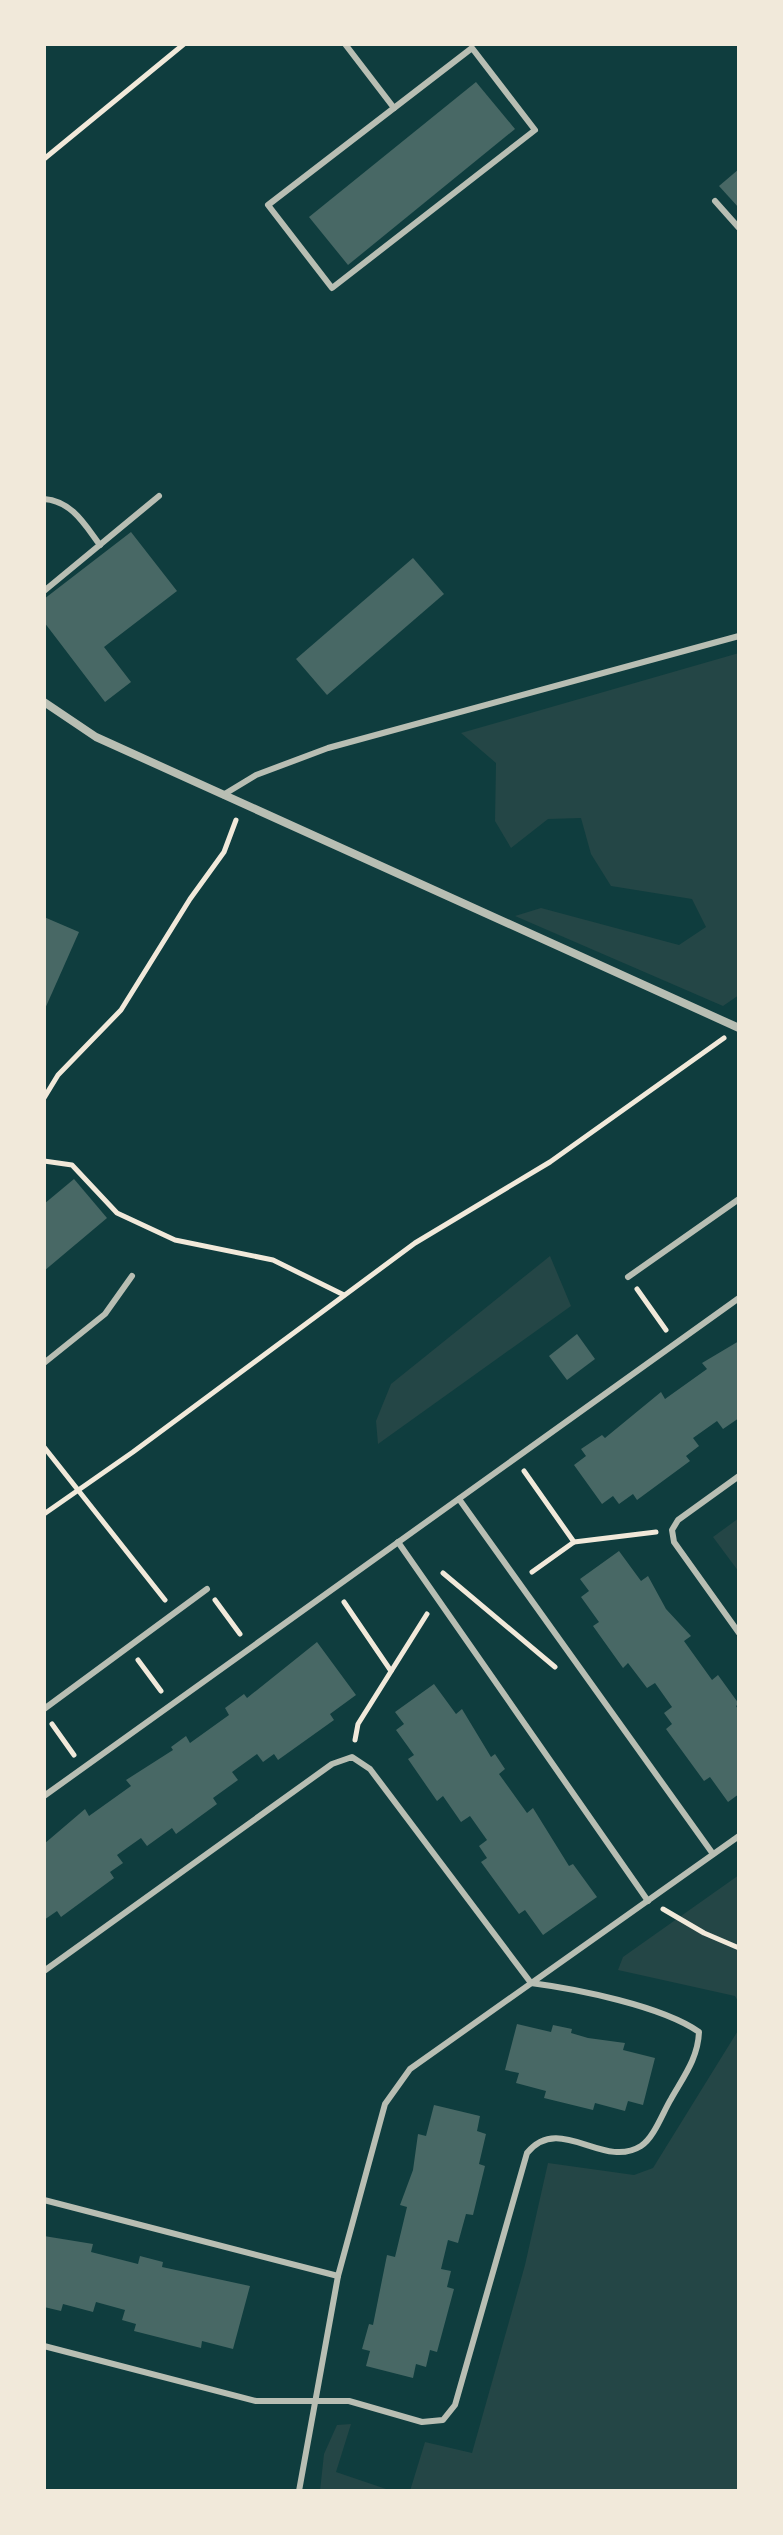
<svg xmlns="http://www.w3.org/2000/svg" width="783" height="2535" viewBox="0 0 783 2535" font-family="'DejaVu Sans',sans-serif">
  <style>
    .green { fill: #244646 }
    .building { fill: #486865 }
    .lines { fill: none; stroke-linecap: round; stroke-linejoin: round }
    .path { stroke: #f1e9da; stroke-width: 5 }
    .service { stroke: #b8beb3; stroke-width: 6 }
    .minor { stroke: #b8beb3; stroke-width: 8 }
  </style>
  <rect width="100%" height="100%" fill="#0f3d3e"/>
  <g class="green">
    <polygon points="739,653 739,995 723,1006 515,916 541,908 679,945 706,927 692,899 611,886 591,854 581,818 548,819 511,848 495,821 496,763 461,733"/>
    <polygon points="550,1256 571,1306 378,1444 376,1421 391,1384"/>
    <polygon points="739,1518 739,1572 713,1537"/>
    <polygon points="739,1875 739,2003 735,1996 618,1970 623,1957"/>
    <polygon points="739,2029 739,2491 410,2491 425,2442 472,2453 525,2265 548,2163 634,2175 653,2168"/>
    <polygon points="351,2424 336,2472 392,2491 320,2491 324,2454 337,2425"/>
  </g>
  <g class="building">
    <polygon points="476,82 515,129 348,265 309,217"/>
    <polygon points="739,169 739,208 719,186"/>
    <polygon points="131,532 177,591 104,647 131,682 105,702 44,622 44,599"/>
    <polygon points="413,558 444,594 327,695 296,659"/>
    <polygon points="44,917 79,932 44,1011"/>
    <polygon points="74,1179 107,1218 44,1271 44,1204"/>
    <polygon points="577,1334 595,1359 567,1380 549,1356"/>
    <polygon points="739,1341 739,1418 723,1429 717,1421 693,1438 699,1446 686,1456 690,1461 637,1500 633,1494 619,1504 613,1496 602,1504 574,1465 586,1456 581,1449 602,1435 605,1438 661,1392 665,1399 707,1369 702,1363"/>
    <polygon points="619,1551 641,1581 648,1576 666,1609 691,1636 684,1641 712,1680 718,1675 739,1704 736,1706 739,1711 739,1794 728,1802 710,1777 704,1781 666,1729 672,1724 664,1713 672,1707 655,1683 647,1688 628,1663 623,1668 593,1626 599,1622 581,1597 589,1591 580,1579"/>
    <polygon points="317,1642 356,1695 330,1714 334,1720 278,1760 274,1754 263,1762 257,1754 232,1772 238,1780 213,1798 217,1804 176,1834 172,1828 147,1846 141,1838 117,1855 123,1863 110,1872 114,1878 61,1917 57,1911 44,1920 44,1844 85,1809 89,1816 131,1786 126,1780 173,1750 171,1747 186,1736 190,1743 229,1715 225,1708 244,1694 247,1698"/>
    <polygon points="434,1684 456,1714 462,1709 491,1757 495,1754 505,1769 499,1774 527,1813 533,1808 569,1866 573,1864 597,1897 543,1935 525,1910 519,1914 481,1862 487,1858 479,1846 487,1840 470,1816 461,1822 443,1796 437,1801 408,1759 414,1755 396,1730 404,1724 395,1712"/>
    <polygon points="517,2024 551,2032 553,2025 572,2029 571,2033 588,2038 625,2043 623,2050 655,2058 643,2105 628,2101 625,2111 595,2103 593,2110 544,2098 546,2091 516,2083 519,2073 505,2070"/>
    <polygon points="434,2105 480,2116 477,2131 486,2134 479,2164 485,2166 473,2215 466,2214 458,2243 448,2240 441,2269 451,2271 447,2287 454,2289 437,2352 430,2350 426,2367 416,2364 413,2378 366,2366 370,2351 362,2349 369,2324 373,2325 387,2255 395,2257 407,2207 400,2205 413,2170 418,2134 426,2136"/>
    <polygon points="44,2236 93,2244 91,2252 138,2264 140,2256 163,2262 162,2267 250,2286 233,2349 202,2341 201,2348 134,2331 136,2324 122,2320 125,2310 96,2302 93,2312 63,2304 61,2311 44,2307"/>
  </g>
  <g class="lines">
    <g class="path">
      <polyline points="44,159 184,44"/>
      <polyline points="44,1098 58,1075 121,1010 190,899 224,852 236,820"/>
      <polyline points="44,1161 72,1165 117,1213 175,1240 273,1260 344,1295"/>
      <polyline points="637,1289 666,1330"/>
      <polyline points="44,1447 165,1600"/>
      <polyline points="524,1471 574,1542"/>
      <polyline points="44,1514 133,1452 415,1243 550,1162 724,1038"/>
      <polyline points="532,1572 574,1542 656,1532"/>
      <polyline points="443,1573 555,1667"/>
      <polyline points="215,1600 240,1634"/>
      <polyline points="344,1602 391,1671"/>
      <polyline points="138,1660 161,1691"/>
      <polyline points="52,1724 74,1755"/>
      <polyline points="355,1740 358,1724 427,1614"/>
      <polyline points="663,1909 704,1933 739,1948"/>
    </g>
    <g class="service">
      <polyline points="345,44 394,108"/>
      <polygon points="472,48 535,130 332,288 268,205"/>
      <polyline points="715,201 739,228"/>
      <path d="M44 499C72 501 85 525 100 545"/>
      <polyline points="44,591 159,496"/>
      <polyline points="223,795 256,775 328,748 739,636"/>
      <polyline points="628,1277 739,1199"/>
      <polyline points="44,1363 105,1314 132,1276"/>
      <polyline points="739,1476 678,1520 672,1530 674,1542 739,1633"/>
      <polyline points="459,1499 713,1854"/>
      <polyline points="398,1542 648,1901"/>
      <polyline points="44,1709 207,1589"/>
      <polyline points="44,1796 739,1298"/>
      <path d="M44 1971 332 1764 352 1757 370 1769 531 1983C577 1989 662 2006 699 2032 698 2058 684 2076 671 2099 663 2112 654 2138 641 2146 603 2170 560 2113 527 2153L455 2405 443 2420 422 2422 349 2401H256L44 2346"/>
      <polyline points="44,2200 338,2276"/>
      <polyline points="299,2491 338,2276 385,2104 410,2069 739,1836"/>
    </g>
    <polyline class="minor" points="44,702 96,737 739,1028"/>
  </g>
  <rect width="783" height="2535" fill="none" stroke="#f1e9da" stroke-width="92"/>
</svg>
